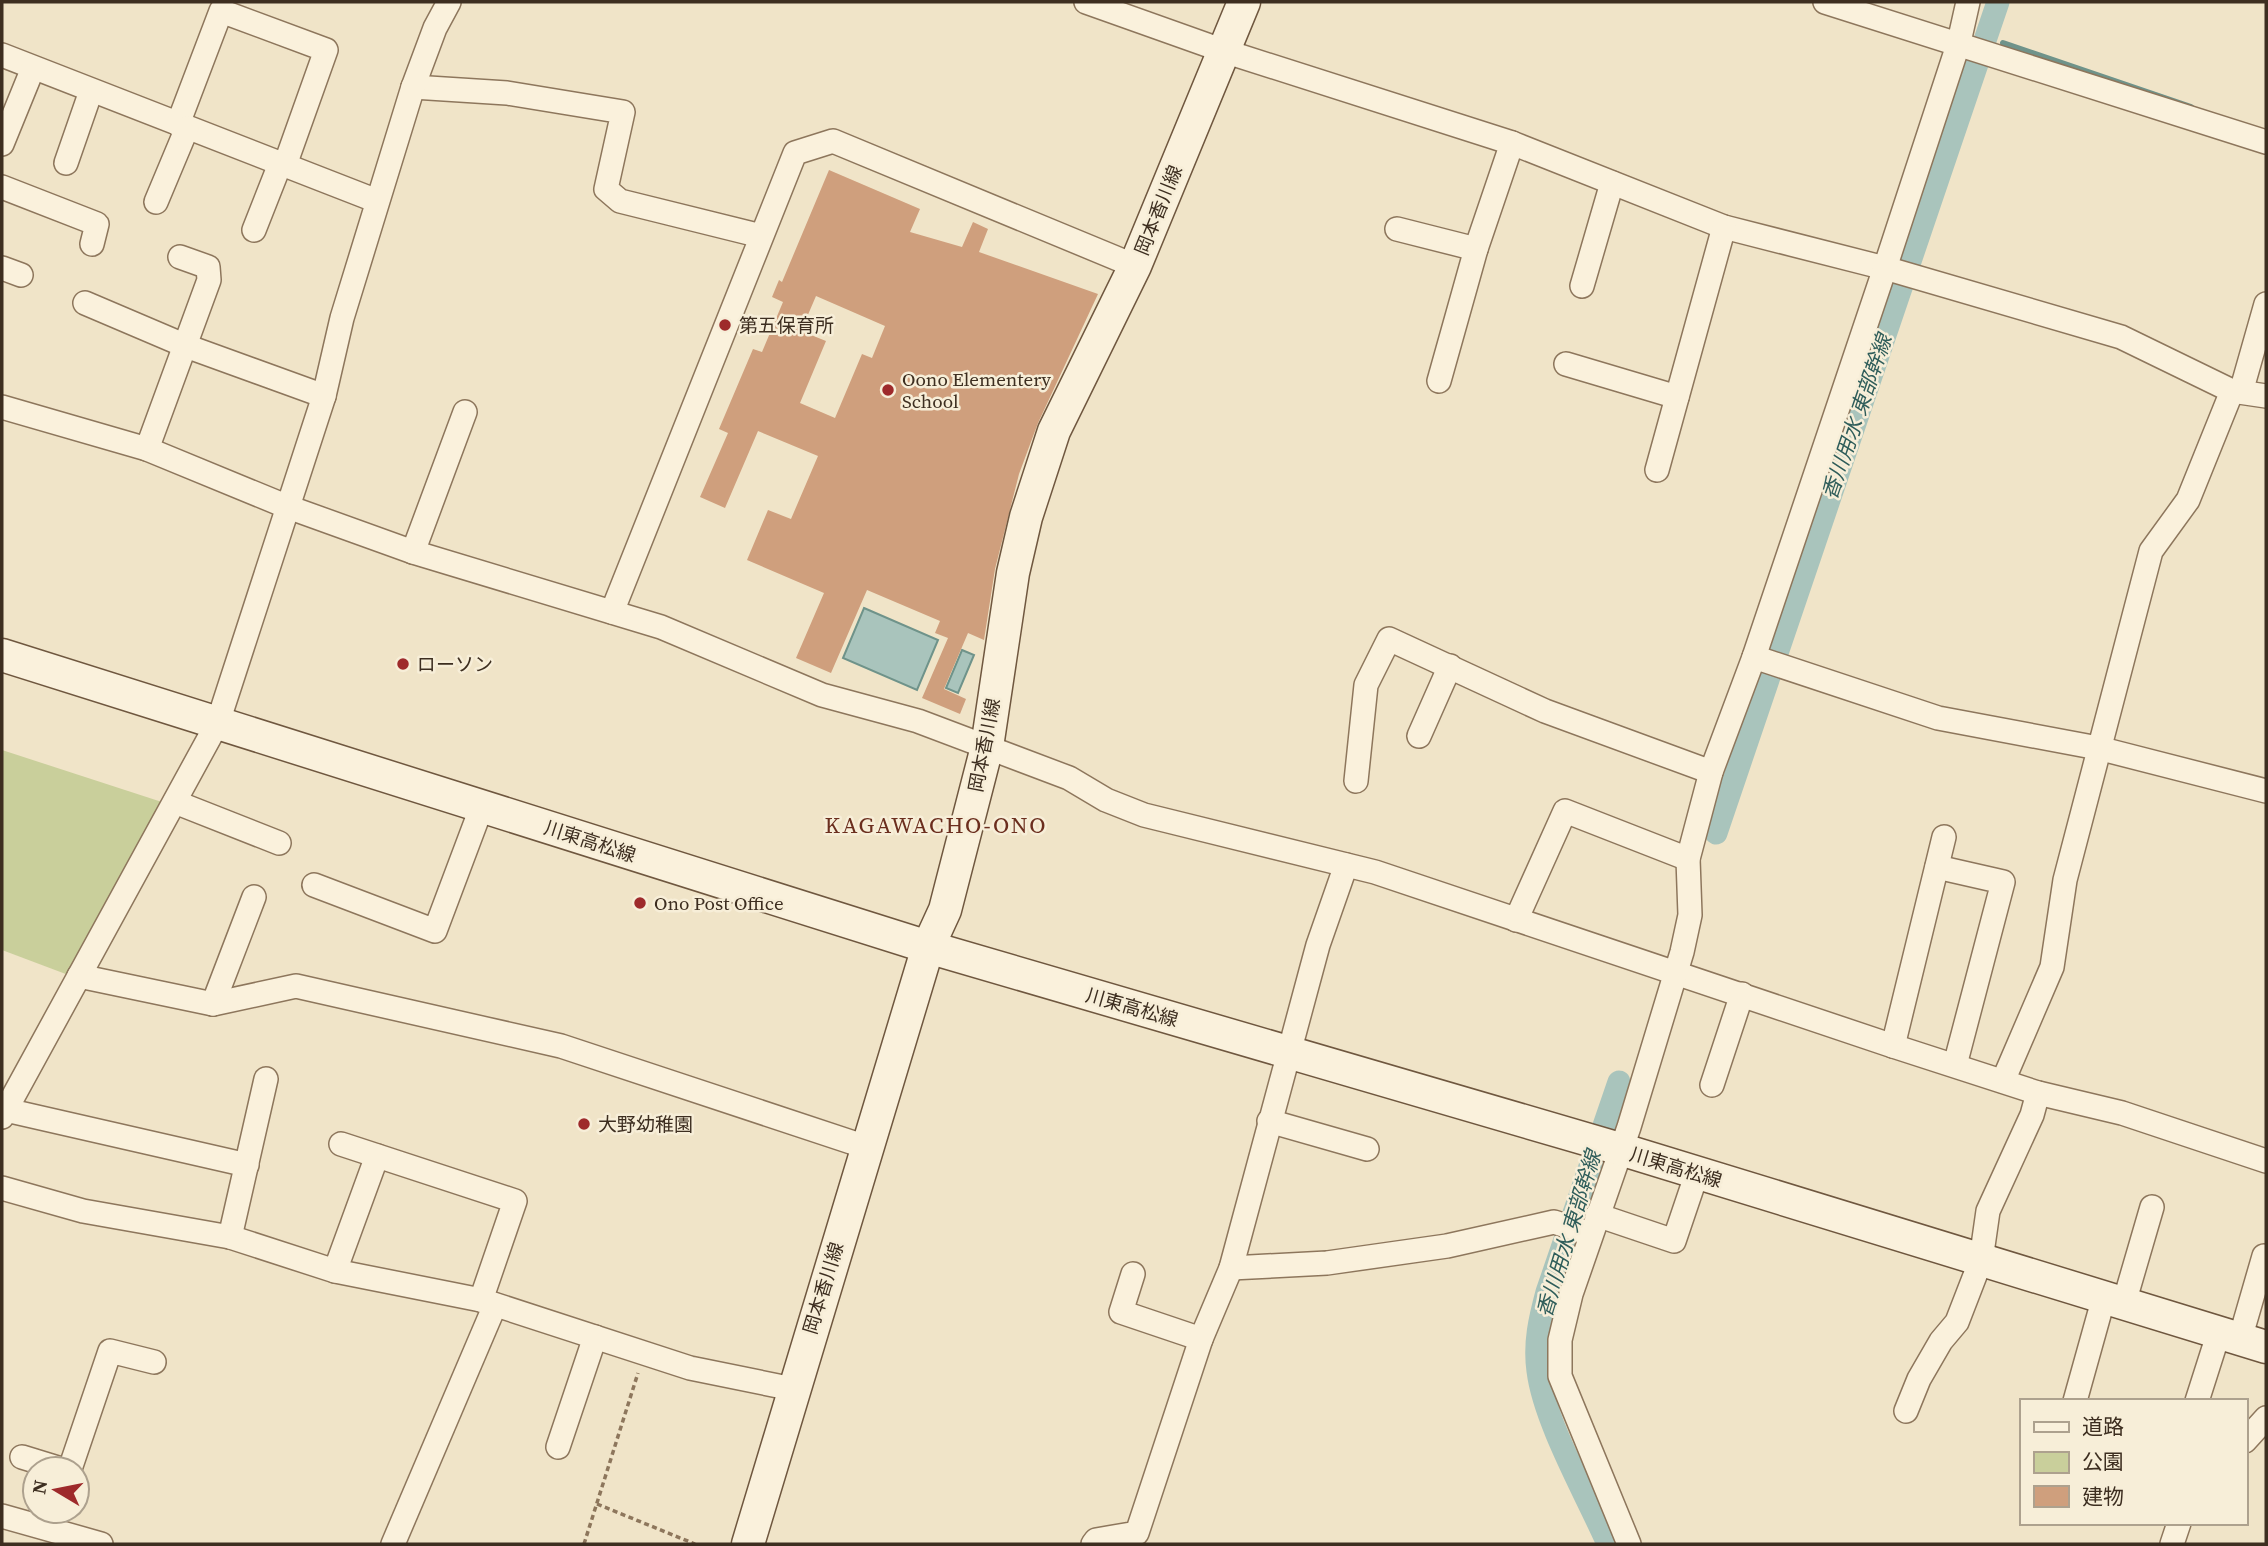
<svg xmlns="http://www.w3.org/2000/svg" width="2268" height="1546" viewBox="0 0 2268 1546" font-family="'Source Serif 4','Noto Sans JP',serif">
  <style>
    .green { fill: #c9cf9b }
    .water { fill: #a9c4bc; stroke: #6f938a; stroke-width: 2 }
    .lines { fill: none; stroke-linecap: round; stroke-linejoin: round }
    .stream { stroke: #6f938a; stroke-width: 6 }
    .canal { stroke: #a9c4bc; stroke-width: 23 }
    .building { fill: #cf9f7d; fill-rule: evenodd }
    .minor-casing { stroke: #8d765c; stroke-width: 26 }
    .secondary-casing { stroke: #6f573f; stroke-width: 35 }
    .path { stroke: #8d765c; stroke-width: 3.5; stroke-dasharray: 5 3.5; stroke-linecap: butt }
    .minor { stroke: #faf1dc; stroke-width: 23 }
    .secondary { stroke: #faf1dc; stroke-width: 32 }
    .poi-dot { fill: #9e2a2b; stroke: #f7eed8; stroke-width: 2.5 }
    .labels { text-anchor: middle; stroke-width: 5; stroke-linejoin: round; paint-order: stroke }
    .street-label { font-size: 19px; fill: #3d2e20; stroke: #f7eed8 }
    .poi-label { font-size: 19px; fill: #3d2e20; stroke: #f7eed8; text-anchor: start }
    .water-label { font-size: 21px; font-style: italic; fill: #2f5d5a; stroke: #f7eed8 }
    .quarter-label { font-size: 23px; letter-spacing: 2px; fill: #6b2e1e; stroke: #f7eed8 }
  </style>
  <rect width="100%" height="100%" fill="#f0e4c8"/>
  <polygon class="green" points="2,750 168,804 71,976 2,950"/>
  <g class="water">
    <polygon points="864,608 938,640 917,690 843,658"/>
    <polygon points="962,650 974,655 958,693 946,688"/>
  </g>
  <g class="lines">
    <polyline class="stream" points="2003,43 2191,107"/>
    <g class="canal">
      <polyline points="1716,833 1998,2"/>
      <path d="M1608 1544C1587 1496 1544 1421 1538 1371 1534 1343 1540 1318 1547 1292L1619 1082"/>
    </g>
  </g>
  <path class="building" d="M829 170 920 209 910 232 962 247 973 222 988 229 979 252 1098 294 1038 423 1019 474 995 569 984 640 968 633 944 689 966 699 960 714 922 698 948 638 935 633 940 621 867 590 831 673 796 658 824 593 747 560 768 510 791 519 818 456 758 431 725 508 700 497 728 433 719 429 753 349 762 352 783 302 772 297 779 280 782 282ZM816 296 885 326 872 358 862 354 835 418 800 403 826 341 801 331Z"/>
  <g class="lines">
    <g class="minor-casing">
      <g id="minor">
        <polyline points="1086,2 1224,51 1512,143 1724,227 1885,268 2121,337 2232,391 2266,396"/>
        <polyline points="1825,2 2266,142"/>
        <polyline points="2,55 377,201"/>
        <polyline points="413,87 507,93 623,112 606,189 620,201 761,236"/>
        <polyline points="178,124 221,11 326,50 285,165"/>
        <polyline points="2,144 33,68"/>
        <polyline points="66,163 91,91"/>
        <polyline points="2,187 97,224 92,244"/>
        <polyline points="156,202 187,128"/>
        <polyline points="1397,229 1476,249"/>
        <polyline points="254,230 280,164"/>
        <polyline points="2,268 21,275"/>
        <polyline points="1582,286 1612,183"/>
        <polyline points="85,303 186,346 324,396"/>
        <polyline points="1566,364 1677,397"/>
        <polyline points="1439,381 1476,249 1512,143"/>
        <polyline points="2241,392 2266,304"/>
        <polyline points="2,407 147,449 288,507 413,552 661,627 822,695 918,721 1069,778 1106,800 1144,815 1375,872 1893,1046 2038,1093 2122,1113 2266,1161"/>
        <polyline points="147,449 209,280 208,267 180,257"/>
        <polyline points="1657,470 1724,227"/>
        <polyline points="413,552 465,412"/>
        <polyline points="612,612 795,153 833,141 1135,266"/>
        <polyline points="1754,657 1938,718 2098,748 2266,791"/>
        <polyline points="1419,736 1450,666"/>
        <polyline points="1356,781 1366,685 1389,639 1545,711 1711,772"/>
        <polyline points="175,802 279,843"/>
        <polyline points="1937,867 2003,882 1955,1065"/>
        <polyline points="314,885 435,931 482,806"/>
        <polyline points="1516,920 1565,811 1688,859"/>
        <polyline points="79,976 213,1004 296,986 561,1046 866,1147"/>
        <polyline points="213,1004 254,897"/>
        <polyline points="1893,1046 1944,837"/>
        <polyline points="2003,1081 2052,967 2065,880 2151,551 2188,500 2232,391"/>
        <polyline points="1712,1085 1742,994"/>
        <polyline points="6,1110 247,1165"/>
        <polyline points="2,1117 218,722 324,396 342,318 413,87 435,28 449,2"/>
        <polyline points="1269,1121 1367,1149"/>
        <polyline points="341,1144 515,1201 481,1300"/>
        <polyline points="2,1188 83,1211 230,1237 335,1271 481,1300 690,1368 793,1389"/>
        <polyline points="1597,1215 1674,1241 1697,1173"/>
        <polyline points="230,1237 266,1079"/>
        <polyline points="1231,1268 1327,1263 1447,1246 1554,1222 1591,1234"/>
        <polyline points="335,1271 377,1156"/>
        <polyline points="1133,1274 1121,1312 1201,1339"/>
        <polyline points="2124,1303 2152,1207"/>
        <polyline points="2240,1339 2264,1256"/>
        <polyline points="2075,1401 2104,1297"/>
        <polyline points="2197,1401 2219,1332"/>
        <polyline points="1906,1411 1919,1379 1941,1341 1957,1322 1981,1260 1988,1211 2032,1115 2038,1093"/>
        <polyline points="2245,1441 2266,1418"/>
        <polyline points="558,1447 595,1337"/>
        <polyline points="22,1457 61,1469"/>
        <polyline points="70,1469 110,1351 154,1362"/>
        <polyline points="2,1516 101,1544"/>
        <polyline points="393,1544 495,1305"/>
        <polyline points="1093,1544 1096,1540 1137,1533 1201,1339 1231,1268 1318,945 1346,865"/>
        <polyline points="1629,1544 1560,1376 1560,1340 1571,1294 1629,1127 1682,952 1690,915 1688,859 1711,772 1754,657 1885,268 1959,42 1968,2"/>
        <polyline points="2172,1544 2179,1523"/>
      </g>
    </g>
    <g class="secondary-casing">
      <g id="secondary">
        <polyline points="2,655 928,947 1620,1149 2266,1347"/>
        <polyline points="748,1544 928,947 945,910 987,747 1013,573 1026,517 1054,431 1135,266 1244,2"/>
      </g>
    </g>
    <g class="path">
      <polyline points="597,1504 695,1544"/>
      <polyline points="584,1544 638,1373"/>
    </g>
    <use href="#minor" class="minor"/>
    <use href="#secondary" class="secondary"/>
  </g>
  <g class="poi-dot">
    <circle cx="725" cy="325" r="7"/>
    <circle cx="888" cy="390" r="7"/>
    <circle cx="403" cy="664" r="7"/>
    <circle cx="640" cy="903" r="7"/>
    <circle cx="584" cy="1124" r="7"/>
  </g>
  <g class="labels">
    <g class="street-label">
      <text transform="translate(1158 210) rotate(-68)" y="7">岡本香川線</text>
      <text transform="translate(984 745) rotate(-79)" y="7">岡本香川線</text>
      <text transform="translate(590 841) rotate(18)" y="7">川東高松線</text>
      <text transform="translate(1132 1007) rotate(16)" y="7">川東高松線</text>
      <text transform="translate(1676 1167) rotate(17)" y="7">川東高松線</text>
      <text transform="translate(823 1288) rotate(-73)" y="7">岡本香川線</text>
    </g>
    <g class="poi-label">
      <text x="739" y="332">第五保育所</text>
      <text x="902" y="386">Oono Elementery<tspan x="902" dy="22">School</tspan></text>
      <text x="417" y="671">ローソン</text>
      <text x="654" y="910">Ono Post Office</text>
      <text x="598" y="1131">大野幼稚園</text>
    </g>
    <g class="water-label">
      <text transform="translate(1857 417) rotate(-71)" y="7">香川用水 東部幹線</text>
      <text transform="translate(1569 1234) rotate(-73)" y="7">香川用水 東部幹線</text>
    </g>
    <g class="quarter-label">
      <text x="936" y="833">KAGAWACHO-ONO</text>
    </g>
  </g>
  <rect width="2268" height="1546" fill="none" stroke="#3d2e20" stroke-width="7"/>
  <rect x="2020" y="1399" width="228" height="126" fill="#f7eed8" stroke="#ada18e" stroke-width="2"/>
  <rect x="2034" y="1422" width="35" height="10" fill="#faf1dc" stroke="#ada18e" stroke-width="2"/>
  <text x="2082" y="1434" font-size="21" fill="#3d2e20">道路</text>
  <rect x="2034" y="1452" width="35" height="21" fill="#c9cf9b" stroke="#ada18e" stroke-width="2"/>
  <text x="2082" y="1469" font-size="21" fill="#3d2e20">公園</text>
  <rect x="2034" y="1486" width="35" height="21" fill="#cf9f7d" stroke="#ada18e" stroke-width="2"/>
  <text x="2082" y="1504" font-size="21" fill="#3d2e20">建物</text>
  <g transform="translate(56 1490) rotate(280)"><circle r="33" fill="#f7eed8" stroke="#ada18e" stroke-width="2"/>
  <path d="M0-5L12 26L0 18L-12 26Z" fill="#9e2a2b"/>
  <text y="-10" font-size="19" font-weight="bold" text-anchor="middle" fill="#3d2e20">N</text>
  </g>
</svg>
